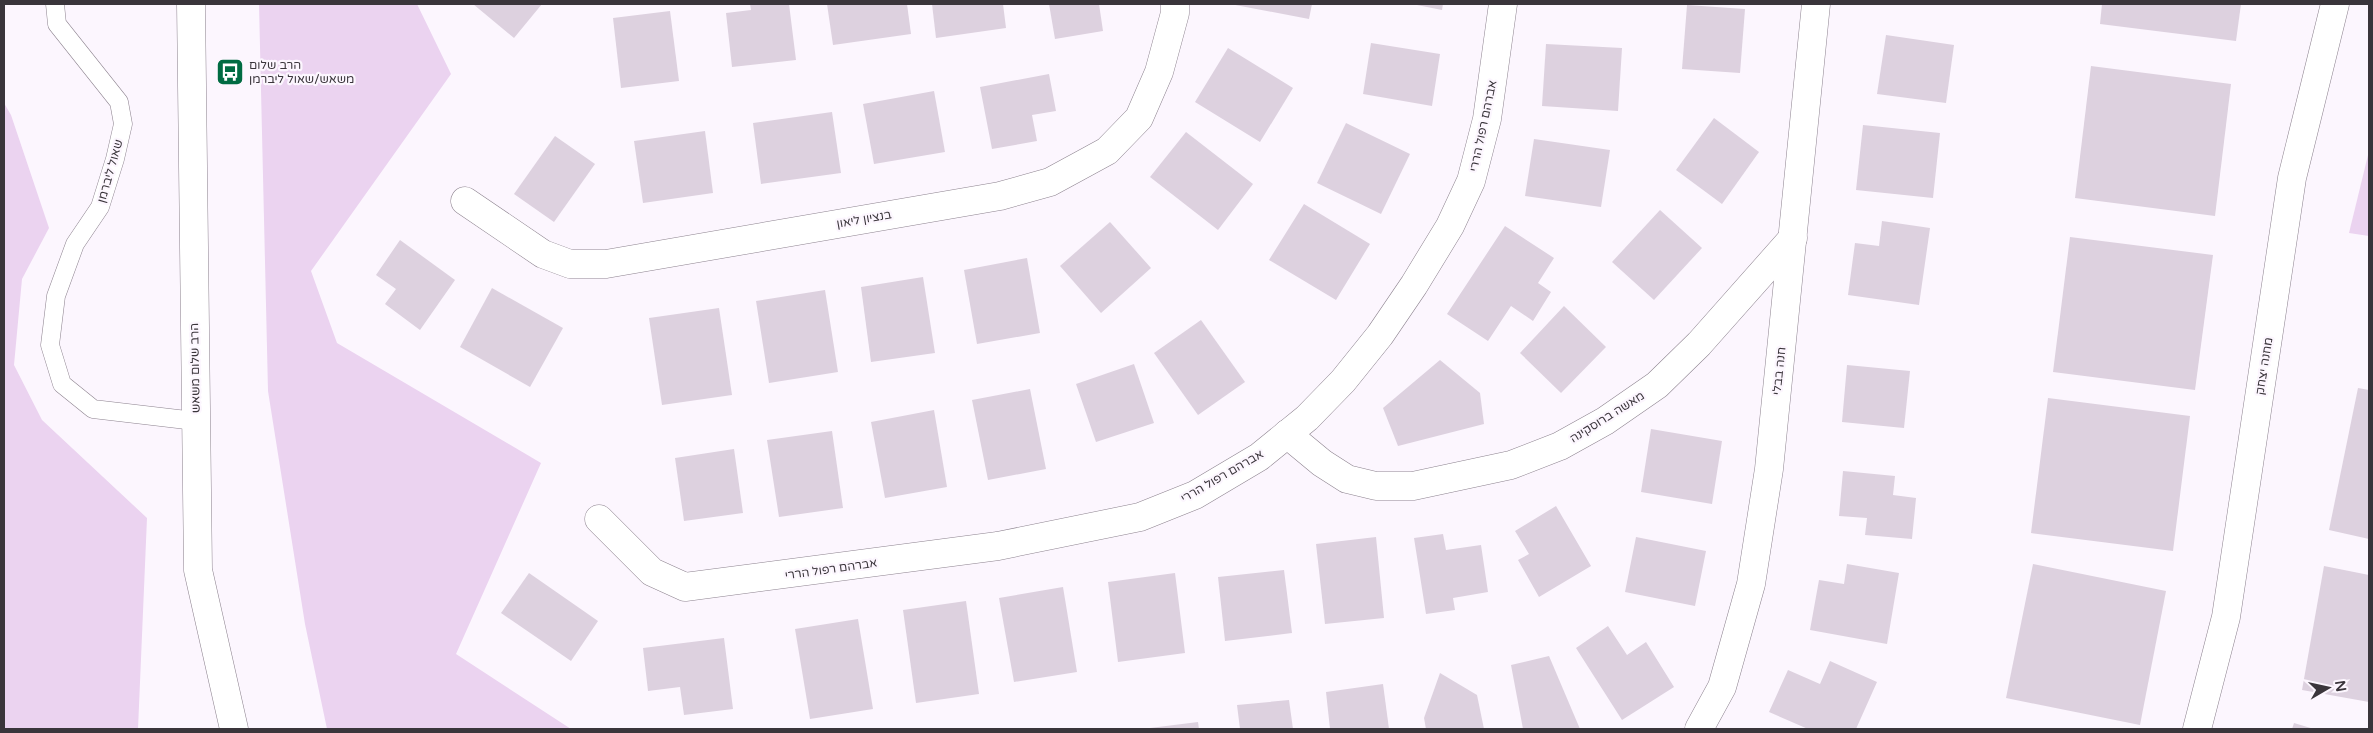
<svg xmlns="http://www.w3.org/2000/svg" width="2373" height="733" viewBox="0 0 2373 733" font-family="'Varela Round',Heebo,sans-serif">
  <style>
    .green { fill: #ebd3f0 }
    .building { fill: #ddd1df }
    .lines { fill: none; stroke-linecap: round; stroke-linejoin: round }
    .service-casing { stroke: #8d838f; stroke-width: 19 }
    .minor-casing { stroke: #8d838f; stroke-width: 29 }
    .service { stroke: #fff; stroke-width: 18 }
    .minor { stroke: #fff; stroke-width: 28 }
    .labels { text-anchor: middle; stroke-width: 4.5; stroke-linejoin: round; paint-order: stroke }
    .poi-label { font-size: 12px; fill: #3a353b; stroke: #fcf6fe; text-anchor: start }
    .street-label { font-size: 12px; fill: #3a353b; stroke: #fcf6fe }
  </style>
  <rect width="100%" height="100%" fill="#fcf6fe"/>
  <g class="green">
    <polygon points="259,4 417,4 451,74 311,271 337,343 541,463 456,654 571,729 327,729 305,624 268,391"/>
    <polygon points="4,103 11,115 49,228 22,279 14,365 42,420 147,518 138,729 4,729"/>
    <polygon points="2369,151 2369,236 2349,233"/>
  </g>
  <g class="building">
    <polygon points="473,4 542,4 514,38"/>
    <polygon points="750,4 789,4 796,60 732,67 726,13 751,10"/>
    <polygon points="827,4 907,4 911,34 833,45"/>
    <polygon points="932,4 1003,4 1006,28 936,38"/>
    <polygon points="1049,4 1099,4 1103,31 1055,39"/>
    <polygon points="1230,4 1312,4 1309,19"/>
    <polygon points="1412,4 1443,4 1442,10"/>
    <polygon points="2102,4 2241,4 2236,41 2100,24"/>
    <polygon points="1687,5 1745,9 1740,73 1682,69"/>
    <polygon points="670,11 679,81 621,88 613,18"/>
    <polygon points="1886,35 1954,45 1946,103 1877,94"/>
    <polygon points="1371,43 1440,54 1432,106 1363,94"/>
    <polygon points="1546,44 1622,48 1618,111 1542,106"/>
    <polygon points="1228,48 1293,88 1260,142 1195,102"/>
    <polygon points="2091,66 2231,84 2215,216 2075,198"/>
    <polygon points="1049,74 1056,111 1032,115 1037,141 992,149 980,87"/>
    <polygon points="934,91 945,152 874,164 863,104"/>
    <polygon points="832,112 841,173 761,184 753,123"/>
    <polygon points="1714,118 1759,152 1722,204 1676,170"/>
    <polygon points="1346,123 1410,154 1381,214 1317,183"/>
    <polygon points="1863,125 1940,133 1933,198 1856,190"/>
    <polygon points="705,131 713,193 643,203 634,141"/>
    <polygon points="1186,132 1253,184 1218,230 1150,177"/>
    <polygon points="555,136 595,164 554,222 514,194"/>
    <polygon points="1534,139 1610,150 1601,207 1525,196"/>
    <polygon points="1304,204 1370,244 1336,300 1269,260"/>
    <polygon points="1660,210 1702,248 1654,300 1612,262"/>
    <polygon points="1882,221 1930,228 1919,305 1848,295 1855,243 1879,246"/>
    <polygon points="1110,222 1151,268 1101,313 1060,266"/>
    <polygon points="1505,226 1554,258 1538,283 1551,292 1533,321 1511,306 1488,341 1447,314"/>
    <polygon points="2070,237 2213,255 2195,390 2053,372"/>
    <polygon points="400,240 455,280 420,330 385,304 396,289 376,275"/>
    <polygon points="1027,258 1040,333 977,344 964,270"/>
    <polygon points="923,277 935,353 871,362 861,287"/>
    <polygon points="492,288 563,328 530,387 460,347"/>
    <polygon points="825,290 838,372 769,383 756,301"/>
    <polygon points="1564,306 1606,347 1561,393 1520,353"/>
    <polygon points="719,308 732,395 662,405 649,318"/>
    <polygon points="1201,320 1245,382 1198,415 1154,353"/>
    <polygon points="1440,360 1480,393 1484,424 1398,446 1383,408"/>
    <polygon points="1134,364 1154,423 1096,442 1076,384"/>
    <polygon points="1847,365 1910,371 1904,428 1842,422"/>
    <polygon points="2358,388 2369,390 2369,539 2329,530"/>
    <polygon points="1030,389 1046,469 988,480 972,400"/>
    <polygon points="2048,398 2190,416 2173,551 2031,533"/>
    <polygon points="934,410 947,487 885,498 871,422"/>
    <polygon points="1651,429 1722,441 1712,504 1641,492"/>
    <polygon points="832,431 843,508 779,517 767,440"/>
    <polygon points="734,449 743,513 684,521 675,458"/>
    <polygon points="1843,471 1895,476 1893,495 1916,498 1912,539 1865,535 1867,518 1839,516"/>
    <polygon points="1556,506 1591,566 1539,597 1518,560 1529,554 1515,531"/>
    <polygon points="1443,534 1446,550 1481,545 1488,592 1453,598 1455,610 1426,614 1414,538"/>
    <polygon points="1376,537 1384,618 1325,624 1316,544"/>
    <polygon points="1636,537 1706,551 1695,606 1625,592"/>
    <polygon points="1847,564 1899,573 1887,644 1810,630 1819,580 1844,584"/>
    <polygon points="2033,564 2166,591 2140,725 2006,698"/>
    <polygon points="2324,566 2369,575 2369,702 2302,690"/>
    <polygon points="1284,570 1292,633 1225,641 1218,577"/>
    <polygon points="529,573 598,621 571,661 501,613"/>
    <polygon points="1175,573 1185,653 1118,662 1108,582"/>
    <polygon points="1063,587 1077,672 1014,682 999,598"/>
    <polygon points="966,601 979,694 916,703 903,610"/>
    <polygon points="858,619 873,709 810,719 795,629"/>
    <polygon points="1608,626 1627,655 1646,642 1674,687 1622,720 1576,648"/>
    <polygon points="724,638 733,709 684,715 680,687 648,691 643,648"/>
    <polygon points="1549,656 1580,729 1523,729 1511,665"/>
    <polygon points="1830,661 1877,682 1856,729 1808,729 1769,712 1788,670 1820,684"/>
    <polygon points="1440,673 1477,695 1484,729 1426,729 1424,718"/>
    <polygon points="1383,684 1389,729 1330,729 1326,692"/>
    <polygon points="1289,700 1293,729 1240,729 1237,705"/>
    <polygon points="1198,722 1199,729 1151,729 1150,728"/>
    <polygon points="2294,723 2314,729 2292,729"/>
  </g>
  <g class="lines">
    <g class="service-casing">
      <polyline id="service" points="55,4 57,24 119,102 123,124 115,159 100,207 75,244 56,296 50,345 62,384 93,409 195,421"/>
    </g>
    <g class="minor-casing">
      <g id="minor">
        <polyline points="191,4 198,570 234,729"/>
        <polyline points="465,201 543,254 570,264 606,264 1000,196 1050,182 1085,163 1107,151 1139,118 1159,72 1175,13 1175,4"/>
        <polyline points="1287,434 1322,463 1347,479 1376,486 1413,486 1511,465 1560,446 1605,421 1657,385 1699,344 1793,238"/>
        <polyline points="599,519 652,572 685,587 998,546 1140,517 1195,495 1259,457 1307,418 1343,381 1380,335 1414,285 1450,226 1471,181 1487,119 1503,4"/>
        <polyline points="1699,729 1722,687 1751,584 1769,469 1816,4"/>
        <polyline points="2197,729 2226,617 2292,178 2335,4"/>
      </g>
    </g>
    <use href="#service" class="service"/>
    <use href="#minor" class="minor"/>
  </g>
  <defs>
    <g id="bus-square" transform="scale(1.4375)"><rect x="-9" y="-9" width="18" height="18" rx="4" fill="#006b42" stroke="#fcf6fe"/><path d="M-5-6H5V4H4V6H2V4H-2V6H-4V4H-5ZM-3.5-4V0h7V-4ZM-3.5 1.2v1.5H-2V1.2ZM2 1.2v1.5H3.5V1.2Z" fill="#fff"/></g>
  </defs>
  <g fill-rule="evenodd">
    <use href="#bus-square" x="230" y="72"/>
  </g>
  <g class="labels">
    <g class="poi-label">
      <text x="249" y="69">הרב שלום<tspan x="249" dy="14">משאש/שאול ליברמן</tspan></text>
    </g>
    <g class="street-label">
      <text transform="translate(1483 126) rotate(-78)" y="4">אברהם רפול הררי</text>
      <text transform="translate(110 171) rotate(-74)" y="4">שאול ליברמן</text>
      <text transform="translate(864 219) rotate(-10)" y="4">בנציון ליאון</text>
      <text transform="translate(2264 366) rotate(-81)" y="4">מחנה יצחק</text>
      <text transform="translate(195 368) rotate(-91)" y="4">הרב שלום משאש</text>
      <text transform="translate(1779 371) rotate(-84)" y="4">חנה בבלי</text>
      <text transform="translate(1607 417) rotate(-32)" y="4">מאשה ברוסקינה</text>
      <text transform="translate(1222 476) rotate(-30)" y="4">אברהם רפול הררי</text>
      <text transform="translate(831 569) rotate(-8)" y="4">אברהם רפול הררי</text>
    </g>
  </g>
  <rect width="2373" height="733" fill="none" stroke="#3a353b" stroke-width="10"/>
  <g transform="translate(2328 688) rotate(81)" stroke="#fcf6fe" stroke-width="4" paint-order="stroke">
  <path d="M0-4L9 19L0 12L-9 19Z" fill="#3a353b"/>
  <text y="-8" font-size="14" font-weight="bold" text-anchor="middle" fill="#3a353b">N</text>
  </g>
</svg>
